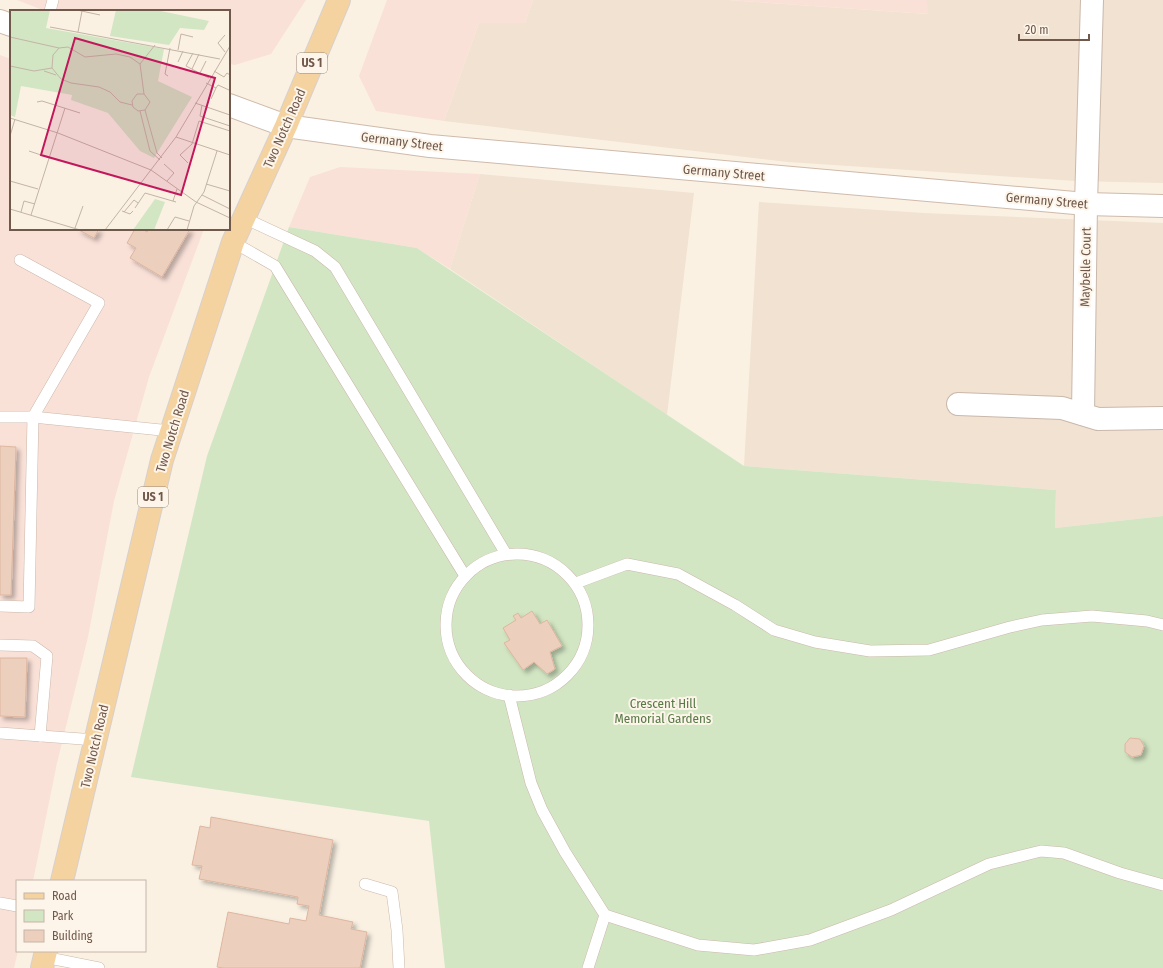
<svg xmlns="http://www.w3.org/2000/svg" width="1163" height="968" viewBox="0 0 1163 968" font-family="'Fira Sans Condensed',sans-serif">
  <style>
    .residential { fill: #f1e2d2 }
    .commercial { fill: #fae1d8 }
    .green { fill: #d2e6c3 }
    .building { fill: #edcfbd; stroke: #deb69f; filter: url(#shadow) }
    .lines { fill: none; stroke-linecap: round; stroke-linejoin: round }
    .lane-casing { stroke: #cab8ab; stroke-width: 12 }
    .street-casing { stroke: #cab8ab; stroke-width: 24 }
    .secondary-casing { stroke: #cfbaab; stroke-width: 24 }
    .primary-casing { stroke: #d7d0cd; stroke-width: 24 }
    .lane { stroke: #fff; stroke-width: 11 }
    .street { stroke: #fff; stroke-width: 22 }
    .secondary { stroke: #fff; stroke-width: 22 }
    .primary { stroke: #f4d3a0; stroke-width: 22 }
    .labels { text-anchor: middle; stroke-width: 4; stroke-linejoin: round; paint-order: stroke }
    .shield { fill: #fdf5e9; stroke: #9a877a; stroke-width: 1 }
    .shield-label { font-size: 12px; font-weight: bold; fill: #70584b }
    .street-label { font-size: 13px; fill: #70584b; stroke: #fdf5e9 }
    .park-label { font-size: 13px; fill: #577a47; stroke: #fdf5e9 }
    .inset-road { fill: none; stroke: #c3b4a6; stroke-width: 1 }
    .view { fill: #c2185b; fill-opacity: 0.15; stroke: #c2185b; stroke-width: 2 }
    .inset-edge { fill: none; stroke: #70584b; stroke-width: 2 }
  </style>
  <defs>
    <filter id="shadow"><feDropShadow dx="3.5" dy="3.5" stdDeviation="2" flood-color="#0004"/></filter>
  </defs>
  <rect width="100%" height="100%" fill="#faf1e3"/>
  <g class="residential">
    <polygon points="533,0 728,0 927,14 927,0 1163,0 1163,183 1076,181 788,162 444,121 479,23 525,23"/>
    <polygon points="480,174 694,193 667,415 450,269"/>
    <polygon points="759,202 923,213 1163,223 1163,516 1055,528 1056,490 744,466"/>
  </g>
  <g class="commercial">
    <polygon points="17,0 306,0 271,54 235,65 229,64 229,11 45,11"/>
    <polygon points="387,0 533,0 525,23 479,23 444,121 376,111 359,76"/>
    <polygon points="728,0 927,0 928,14"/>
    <polygon points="0,55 11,59 11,229 204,229 149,377 114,501 88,637 57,763 33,881 17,881 17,951 18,951 14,968 0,968"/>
    <polygon points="340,167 480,174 450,269 417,248 289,227 310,177"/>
  </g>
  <polygon class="green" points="289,227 417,248 744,466 1056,490 1055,528 1163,516 1163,968 445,968 429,821 131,777 207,456"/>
  <g class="building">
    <polygon points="77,229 99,229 94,238"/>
    <polygon points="135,229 142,229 147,232 149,229 190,229 162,277 130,258 136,248 127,243"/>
    <polygon points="0,446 16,447 11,595 0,595"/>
    <polygon points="532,611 540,624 547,620 562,646 550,652 555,669 547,674 534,662 523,670 504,643 510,640 503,628 516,620 513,616 518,613 521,618"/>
    <polygon points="0,658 27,658 25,717 0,716"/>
    <polygon points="1130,738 1140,739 1144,746 1141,755 1132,757 1125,752 1125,744"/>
    <polygon points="211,817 333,840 319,915 353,922 351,929 367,932 360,968 223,968 217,967 228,912 289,924 290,918 306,921 309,906 297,904 298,897 199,879 202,866 192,865 200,826 210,828"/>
  </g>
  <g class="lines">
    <g class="lane-casing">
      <g id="lane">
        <polyline points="50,11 53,0"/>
        <polyline points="244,218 315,251 335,267 506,554"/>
        <polyline points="233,242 275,266 465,576"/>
        <polyline points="0,417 33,417 171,431"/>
        <circle cx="517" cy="625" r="71"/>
        <polyline points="576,583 627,564 678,574 735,605 774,630 815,642 870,651 929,650 1010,627 1042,620 1092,616 1147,621 1163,625"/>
        <polyline points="0,606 29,607 33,417 99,303 20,260"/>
        <polyline points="0,645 33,646 47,656 40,736"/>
        <polyline points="509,695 531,783 542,810 565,852 605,915 698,945 754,950 810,940 891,910 989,864 1041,851 1064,853 1120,873 1163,885"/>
        <polyline points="0,733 96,740"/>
        <polyline points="365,884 392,892 397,930 399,968"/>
        <polyline points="0,903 17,906"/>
        <polyline points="44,957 99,968"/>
        <polyline points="588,968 605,915"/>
      </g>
    </g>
    <g class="street-casing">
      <g id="street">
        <polyline points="958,404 1062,408 1098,419 1163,418"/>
        <polyline points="1083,414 1086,204 1092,0"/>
      </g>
    </g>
    <g class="secondary-casing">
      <g id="secondary">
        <polyline points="0,21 11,25"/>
        <polyline points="229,105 286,126 430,146 1086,204 1163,206"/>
      </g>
    </g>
    <g class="primary-casing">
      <g id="primary">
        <polyline points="62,881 162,460 233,242 286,126 339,0"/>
        <polyline points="42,968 46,951"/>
      </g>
    </g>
    <use href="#lane" class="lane"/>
    <use href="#street" class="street"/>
    <use href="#secondary" class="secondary"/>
    <use href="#primary" class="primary"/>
  </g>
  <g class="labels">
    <g class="shield">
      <rect x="297" y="53" width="30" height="20" rx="3"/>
      <rect x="138" y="487" width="30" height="20" rx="3"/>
    </g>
    <g class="shield-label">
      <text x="312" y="67">US 1</text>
      <text x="153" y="501">US 1</text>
    </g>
    <g class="street-label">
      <text transform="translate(284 128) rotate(-66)" y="5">Two Notch Road</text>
      <text transform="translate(402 141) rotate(7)" y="5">Germany Street</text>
      <text transform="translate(724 172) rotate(5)" y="5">Germany Street</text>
      <text transform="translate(1047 200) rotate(5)" y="5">Germany Street</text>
      <text transform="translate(1085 267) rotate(-89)" y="5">Maybelle Court</text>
      <text transform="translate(172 431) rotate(-73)" y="5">Two Notch Road</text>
      <text transform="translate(94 746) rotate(-77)" y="5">Two Notch Road</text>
    </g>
    <g class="park-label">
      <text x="663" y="708">Crescent Hill<tspan x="663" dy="15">Memorial Gardens</tspan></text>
    </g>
  </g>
  <g transform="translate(10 10)">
    <rect width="220" height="220" fill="#faf1e3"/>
    <path d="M0 0H40L36 18 154 39 148 71 182 87 144 148 130 141 98 103 61 90 62 85 11 76 5 107 0 105ZM106 0H146L199 11 194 20 170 18 159 35 100 26ZM145 189 155 192 144 220H123Z" fill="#d2e6c3"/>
    <path class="inset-road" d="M67 0 90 5M40 17 210 49M68 22 72 1M0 27 49 38M168 40 171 24 183 27M215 42 208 33 215 25M183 43 176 56 199 68M168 52 173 41M130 54 145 35M0 56 24 61 42 58M182 59 189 44M34 61 46 65M204 61 214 67 217 63 220 65M190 63 196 51M158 66 155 64 160 38M196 73 206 78 201 89M206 78 208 75 219 80M27 92 32 91 70 103M185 93 220 105M122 95 110 92 100 82 89 77 61 73 51 69 42 58 43 45 49 38 58 37 75 47 106 44 120 47 130 54 134 84 140 92 135 100 128 101 123 97 122 91 127 84H134M192 95 190 106 220 116M135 100 147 143 152 148M130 101 140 141 150 150M0 108 48 123 141 160 186 192 220 208M0 126 5 109M166 127 220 145M19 141 40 148M178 153 170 145 182 134 189 111 220 121M154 154 164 163 157 171M0 171 28 179M196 174 220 181M192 185 220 199M163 191 167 179M125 198 135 183 166 192M0 199 70 220M112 201 120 204 123 201M11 202 14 191 25 194M114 202 124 190 128 193M21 205 55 98M65 218 73 196M95 220 166 127 220 36M157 220 165 207 179 211M177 220 184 196 194 182 207 141"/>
    <path class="view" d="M65 28 205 68 171 185 31 145Z"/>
    <rect width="220" height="220" class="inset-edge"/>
  </g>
  <rect x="16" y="880" width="130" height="72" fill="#fdf5e9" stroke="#c5b6aa"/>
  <rect x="24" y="893" width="20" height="6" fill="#f4d3a0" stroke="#c5b6aa"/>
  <text x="52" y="900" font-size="12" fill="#70584b">Road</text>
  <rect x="24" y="910" width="20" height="12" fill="#d2e6c3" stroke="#c5b6aa"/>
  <text x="52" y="920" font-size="12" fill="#70584b">Park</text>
  <rect x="24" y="930" width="20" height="12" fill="#edcfbd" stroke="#c5b6aa"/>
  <text x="52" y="940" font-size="12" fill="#70584b">Building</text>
  <path d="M1019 34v6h70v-6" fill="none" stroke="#70584b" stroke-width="2"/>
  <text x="1025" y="34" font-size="12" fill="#70584b" stroke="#fdf5e9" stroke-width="3" paint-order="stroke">20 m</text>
</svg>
